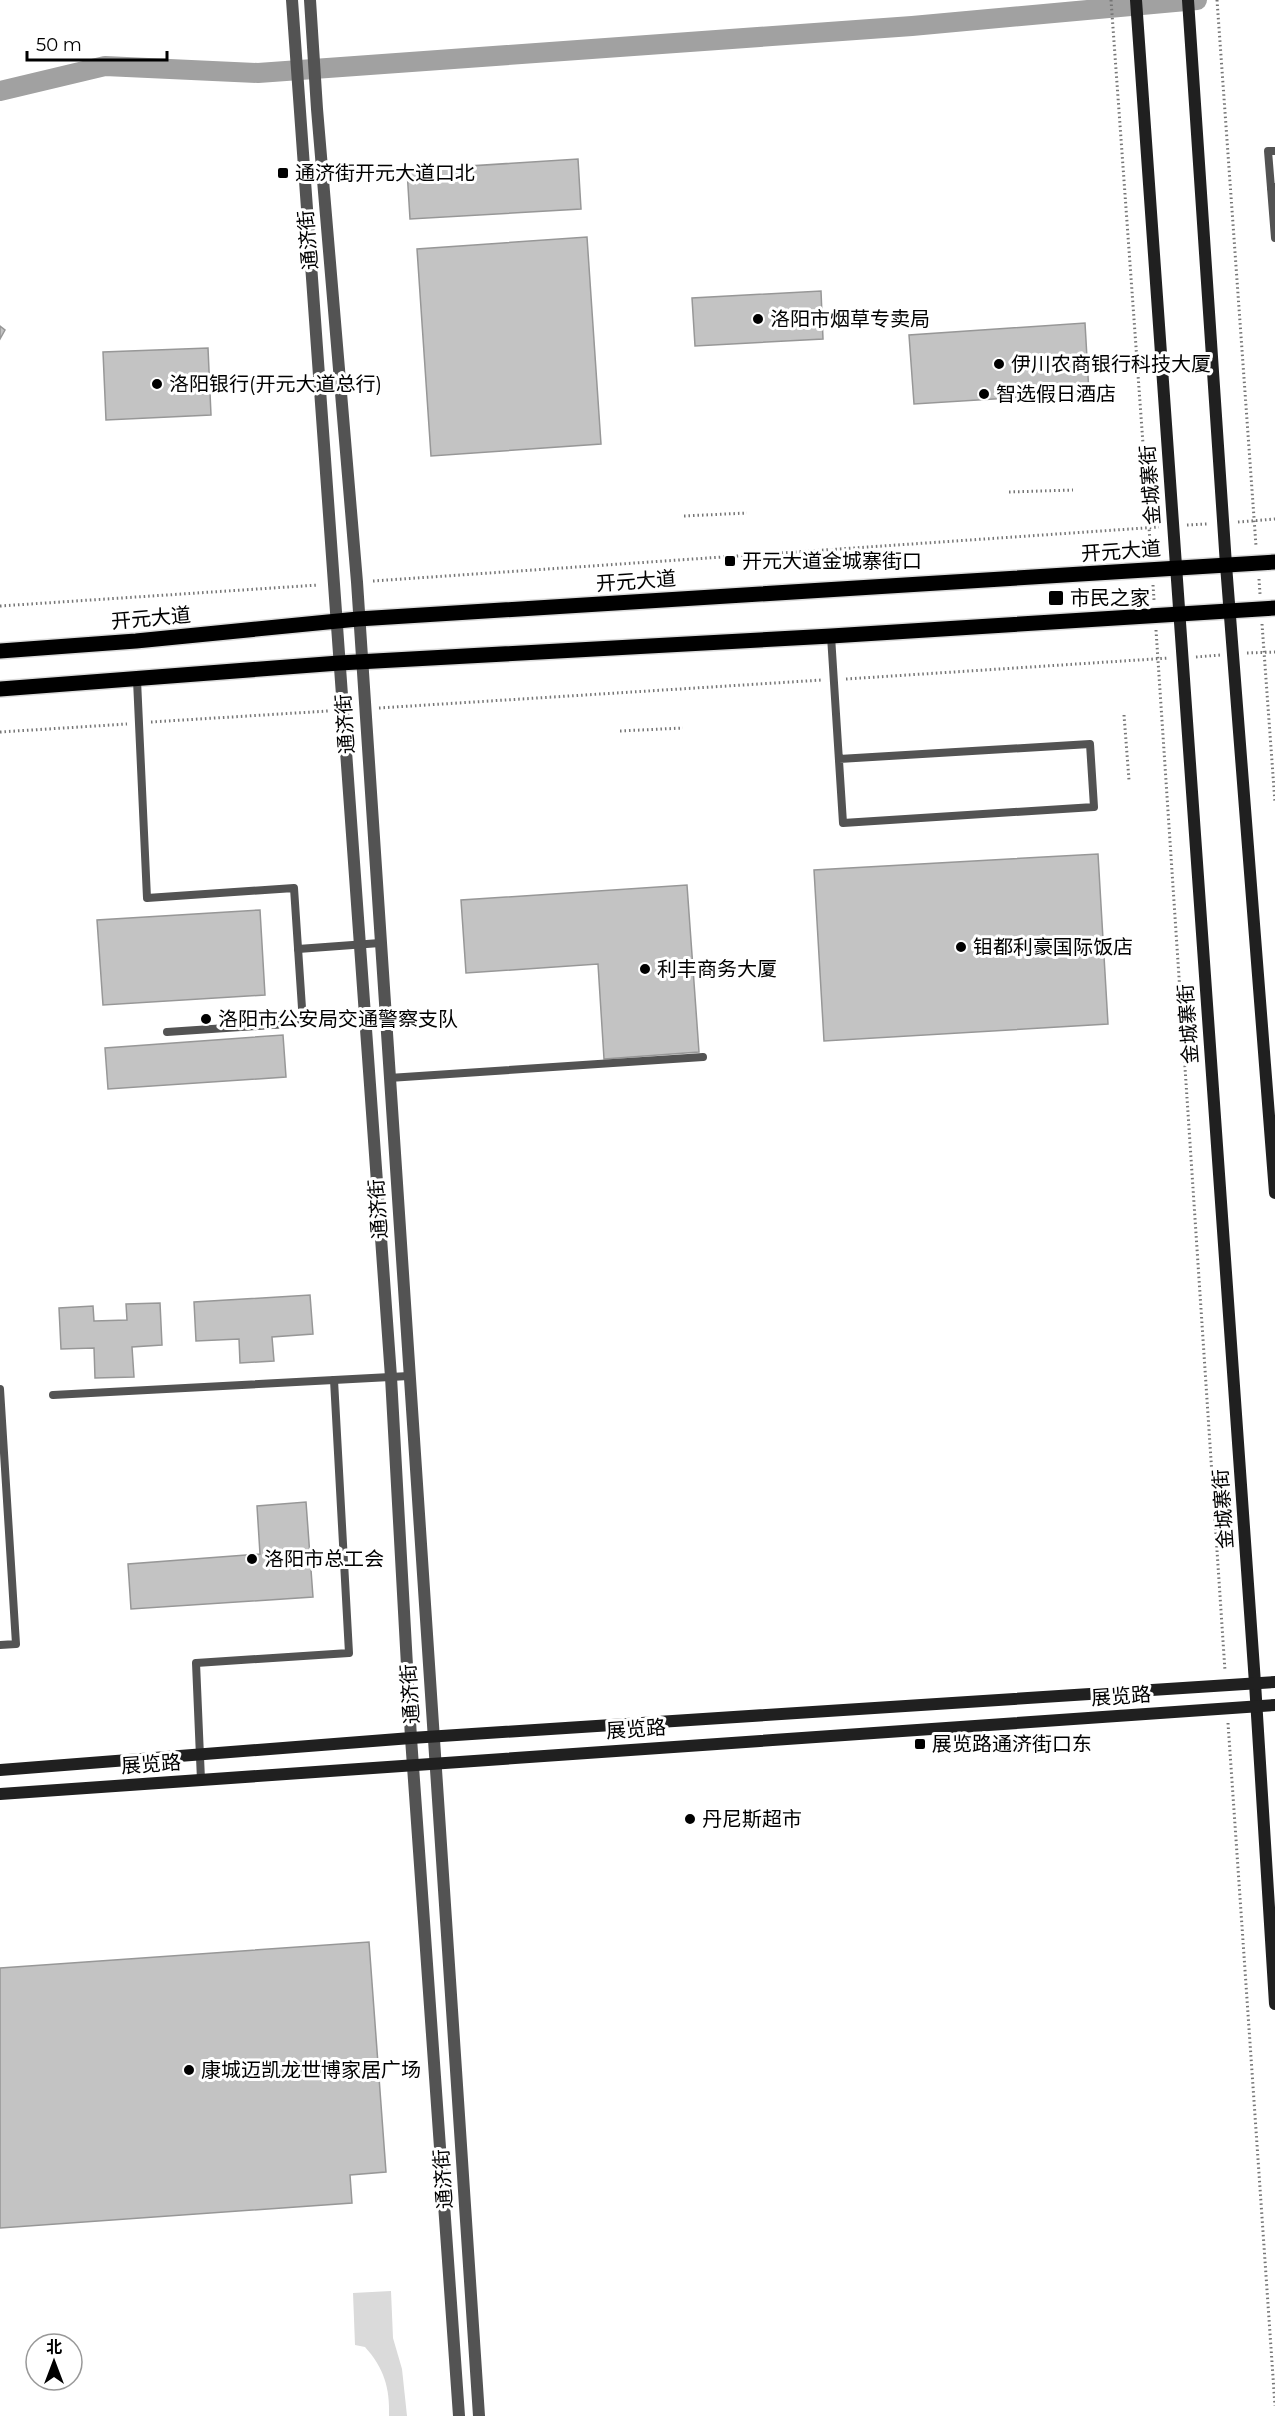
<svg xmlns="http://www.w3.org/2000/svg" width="1275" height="2416" viewBox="0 0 1275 2416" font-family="Montserrat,'Noto Sans SC',sans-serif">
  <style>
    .green { fill: #dadada }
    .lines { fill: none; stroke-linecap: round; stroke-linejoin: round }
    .canal { stroke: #a1a1a1; stroke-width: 20 }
    .building { fill: #c3c3c3; stroke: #979797; stroke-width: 1.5 }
    .primary-casing { stroke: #dbdbdb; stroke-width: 18 }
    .path { stroke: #757575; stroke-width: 3; stroke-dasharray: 1.5 3; stroke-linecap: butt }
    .lane { stroke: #535353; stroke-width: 8 }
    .street { stroke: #535353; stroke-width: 12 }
    .secondary { stroke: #202020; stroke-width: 12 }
    .primary { stroke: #000; stroke-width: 15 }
    .poi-dot { fill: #000; stroke: #fff; stroke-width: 2 }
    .labels { text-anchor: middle; stroke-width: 6; stroke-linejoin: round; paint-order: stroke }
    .poi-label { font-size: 20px; fill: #000; stroke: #fff; text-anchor: start }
    .street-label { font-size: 20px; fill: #000; stroke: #fff }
  </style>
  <rect width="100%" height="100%" fill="#fff"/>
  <path class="green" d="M391 2291 393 2338 402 2369 407 2416H389C390 2388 384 2368 365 2347L355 2345 353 2293Z"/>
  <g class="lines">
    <polyline class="canal" points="0,91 105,66 258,73 912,26 1197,0"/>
  </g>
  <g class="building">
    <polygon points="578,159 581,209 410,219 407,170"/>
    <polygon points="587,237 601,444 431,456 417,249"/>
    <polygon points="821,291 823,339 695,346 692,298"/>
    <polygon points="1085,323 1089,393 914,404 909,335"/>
    <polygon points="0,326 5,330 0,339"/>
    <polygon points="208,348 211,415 106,420 103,352"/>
    <polygon points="1098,854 1108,1024 824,1041 814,870"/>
    <polygon points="687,885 699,1052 604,1059 598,964 466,973 461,900"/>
    <polygon points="260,910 265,995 103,1005 97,920"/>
    <polygon points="283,1035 286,1077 108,1089 105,1048"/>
    <polygon points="310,1295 313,1334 272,1337 274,1361 240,1363 239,1339 196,1341 194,1302"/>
    <polygon points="160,1303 162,1345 132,1347 134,1377 95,1378 94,1348 61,1349 59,1308 93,1306 94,1321 127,1320 126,1304"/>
    <polygon points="306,1502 313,1597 131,1609 128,1564 260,1554 257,1506"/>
    <polygon points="369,1942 386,2172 350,2175 352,2203 0,2228 0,1968"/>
  </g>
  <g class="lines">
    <g class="primary-casing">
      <g id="primary">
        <polyline points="0,651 136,641 358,619 1275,562"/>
        <polyline points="0,689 339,663 831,636 1275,608"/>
      </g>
    </g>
    <g class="path">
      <polyline points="1111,0 1151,555"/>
      <polyline points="1217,0 1256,546"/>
      <polyline points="1009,492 1073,490"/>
      <polyline points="684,516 747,513"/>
      <polyline points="1238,522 1275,519"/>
      <polyline points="1187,525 1207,524"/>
      <polyline points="1259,579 1260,594"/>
      <polyline points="373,581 1159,527"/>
      <polyline points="1153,585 1154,600"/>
      <polyline points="0,606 318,585"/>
      <polyline points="1262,624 1275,803"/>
      <polyline points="1156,630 1225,1671"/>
      <polyline points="1247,653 1275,652"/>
      <polyline points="1196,657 1220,655"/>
      <polyline points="846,679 1169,658"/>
      <polyline points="379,708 822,680"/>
      <polyline points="1124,715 1129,780"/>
      <polyline points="151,722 328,711"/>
      <polyline points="620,731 683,728"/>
      <polyline points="0,732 127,724"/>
      <polyline points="1228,1723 1275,2406"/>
    </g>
    <g class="lane">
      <polyline points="1275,151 1268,151 1271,188 1275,187"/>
      <polyline points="1271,188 1275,238"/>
      <polyline points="831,636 843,823 1094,807 1090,744 839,759"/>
      <polyline points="137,680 147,898 294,888 303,1023 167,1032"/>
      <polyline points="298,949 380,943"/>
      <polyline points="389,1078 703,1057"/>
      <polyline points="0,1389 16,1644 0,1645"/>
      <polyline points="53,1395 409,1376"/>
      <polyline points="201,1780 196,1663 349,1653 334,1380"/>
    </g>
    <g class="street">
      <polyline points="292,0 391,1377 411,1738 459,2416"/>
      <polyline points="310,0 317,109 357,582 479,2416"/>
    </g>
    <g class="secondary">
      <polyline points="1136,0 1255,1683 1275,2004"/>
      <polyline points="1188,0 1226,565 1275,1193"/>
      <polyline points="0,1770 411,1738 1275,1682"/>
      <polyline points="0,1794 1275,1705"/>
    </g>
    <use href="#primary" class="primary"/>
  </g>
  <g class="poi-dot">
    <rect x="277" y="167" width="12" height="12" rx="3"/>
    <circle cx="758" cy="319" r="6"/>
    <circle cx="999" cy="364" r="6"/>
    <circle cx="157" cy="384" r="6"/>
    <circle cx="984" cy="394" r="6"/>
    <rect x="724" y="555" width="12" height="12" rx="3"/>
    <rect x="1048" y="590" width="16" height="16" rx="3"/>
    <circle cx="961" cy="947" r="6"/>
    <circle cx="645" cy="969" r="6"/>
    <circle cx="206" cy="1019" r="6"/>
    <circle cx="252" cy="1559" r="6"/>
    <rect x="914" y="1738" width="12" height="12" rx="3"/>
    <circle cx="690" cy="1819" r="6"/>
    <circle cx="189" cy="2070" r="6"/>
  </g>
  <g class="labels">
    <g class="poi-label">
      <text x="295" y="180">通济街开元大道口北</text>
      <text x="770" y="326">洛阳市烟草专卖局</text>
      <text x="1011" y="371">伊川农商银行科技大厦</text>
      <text x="169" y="391">洛阳银行(开元大道总行)</text>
      <text x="996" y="401">智选假日酒店</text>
      <text x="742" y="568">开元大道金城寨街口</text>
      <text x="1070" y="605">市民之家</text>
      <text x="973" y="954">钼都利豪国际饭店</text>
      <text x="657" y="976">利丰商务大厦</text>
      <text x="218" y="1026">洛阳市公安局交通警察支队</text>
      <text x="264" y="1566">洛阳市总工会</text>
      <text x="932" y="1751">展览路通济街口东</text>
      <text x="702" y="1826">丹尼斯超市</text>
      <text x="201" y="2077">康城迈凯龙世博家居广场</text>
    </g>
    <g class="street-label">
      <text transform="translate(308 240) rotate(-95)" y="7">通济街</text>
      <text transform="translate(1150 485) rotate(-94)" y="7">金城寨街</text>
      <text transform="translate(1121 551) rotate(-4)" y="7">开元大道</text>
      <text transform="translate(636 581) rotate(-4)" y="7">开元大道</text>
      <text transform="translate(151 618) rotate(-5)" y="7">开元大道</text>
      <text transform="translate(345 724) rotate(-94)" y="7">通济街</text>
      <text transform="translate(1188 1024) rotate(-94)" y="7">金城寨街</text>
      <text transform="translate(378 1209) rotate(-94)" y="7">通济街</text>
      <text transform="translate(1223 1509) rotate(-94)" y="7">金城寨街</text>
      <text transform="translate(410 1694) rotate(-94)" y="7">通济街</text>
      <text transform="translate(1121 1696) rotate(-4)" y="7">展览路</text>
      <text transform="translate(636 1729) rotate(-4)" y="7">展览路</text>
      <text transform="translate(151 1764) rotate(-4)" y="7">展览路</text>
      <text transform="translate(443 2179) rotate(-94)" y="7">通济街</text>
    </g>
  </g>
  <g transform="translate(54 2362)"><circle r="28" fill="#ffffff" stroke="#999999" stroke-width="1.5"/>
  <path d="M0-4.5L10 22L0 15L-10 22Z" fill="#000000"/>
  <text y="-9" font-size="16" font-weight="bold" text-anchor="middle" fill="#000000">北</text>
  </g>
  <path d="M27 51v9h140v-9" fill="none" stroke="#000000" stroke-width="3"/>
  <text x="36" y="51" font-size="18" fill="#000000" stroke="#ffffff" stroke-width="4.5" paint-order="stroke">50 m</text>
</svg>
